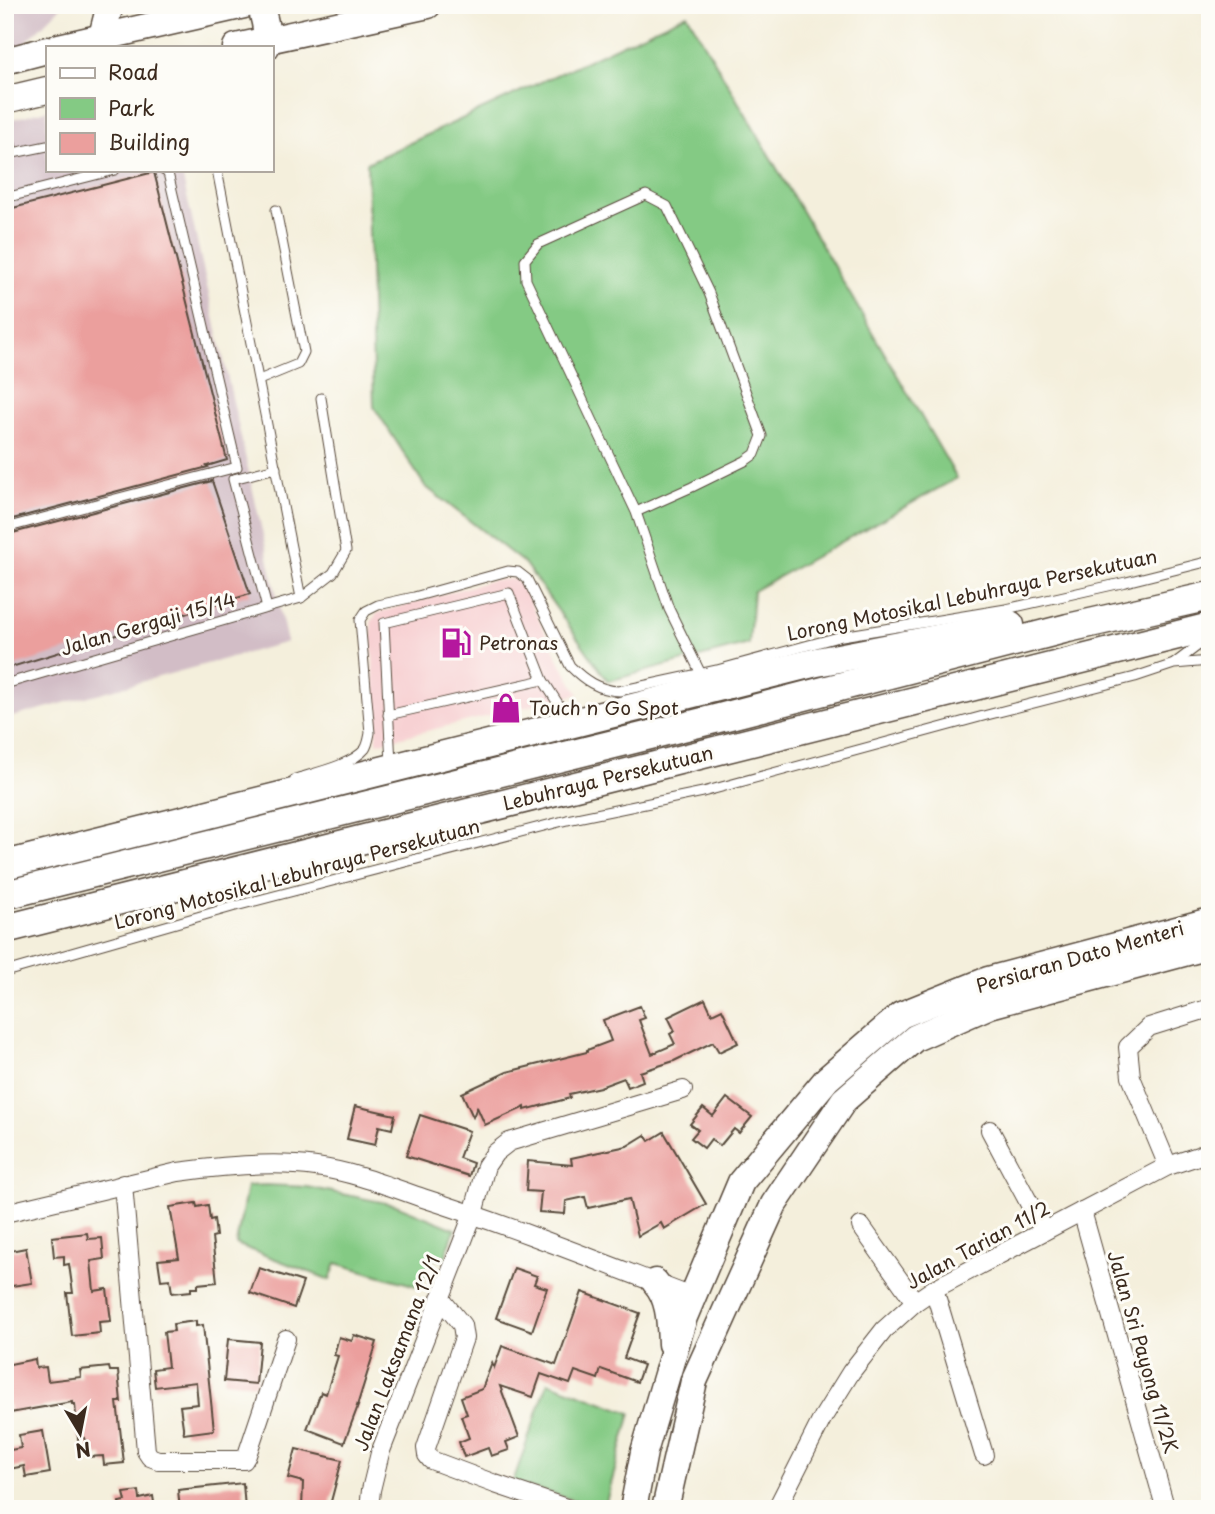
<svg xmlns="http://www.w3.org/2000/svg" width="1215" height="1514" viewBox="0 0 1215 1514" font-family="'Playpen Sans',sans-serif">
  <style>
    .built { fill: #f7cfd1 }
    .industrial { fill: #d2bdc6 }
    .green { fill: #84ca84; stroke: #607a51; stroke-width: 2 }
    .building { fill: #eb9f9d }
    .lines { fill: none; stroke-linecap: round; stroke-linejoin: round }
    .service-casing { stroke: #57483a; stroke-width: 11 }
    .minor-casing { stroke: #57483a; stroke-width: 20 }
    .primary-casing { stroke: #57483a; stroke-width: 29 }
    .trunk-casing { stroke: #57483a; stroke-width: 31 }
    .service { stroke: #fff; stroke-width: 9 }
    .minor { stroke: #fff; stroke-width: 18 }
    .primary { stroke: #fff; stroke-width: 26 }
    .trunk { stroke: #fff; stroke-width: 28 }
    .labels { text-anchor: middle; stroke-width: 6; stroke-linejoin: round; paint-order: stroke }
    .street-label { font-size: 19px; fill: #3b2a1e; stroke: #fdfcf7 }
    .poi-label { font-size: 19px; fill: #3b2a1e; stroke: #fdfcf7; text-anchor: start }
  </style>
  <rect width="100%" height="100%" fill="#fdfcf7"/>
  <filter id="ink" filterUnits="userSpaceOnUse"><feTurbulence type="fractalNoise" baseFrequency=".0143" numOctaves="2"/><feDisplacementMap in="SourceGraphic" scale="14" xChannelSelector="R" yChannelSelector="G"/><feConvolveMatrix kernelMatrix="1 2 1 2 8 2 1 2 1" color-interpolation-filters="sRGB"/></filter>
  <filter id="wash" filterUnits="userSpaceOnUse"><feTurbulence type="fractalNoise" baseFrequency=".00686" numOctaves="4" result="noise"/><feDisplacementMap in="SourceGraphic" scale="28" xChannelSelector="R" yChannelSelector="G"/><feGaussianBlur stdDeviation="1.57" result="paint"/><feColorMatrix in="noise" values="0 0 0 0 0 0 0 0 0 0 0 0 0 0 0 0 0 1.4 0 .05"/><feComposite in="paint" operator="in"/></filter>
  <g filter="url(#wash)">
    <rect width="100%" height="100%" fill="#f4efdc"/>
    <polygon class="built" points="515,579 523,588 562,666 579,694 377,743 371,623 377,613 493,580"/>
    <g class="industrial">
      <polygon points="5,5 63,5 19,49 5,53"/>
      <polygon points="47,110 47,170 181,170 287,642 5,719 5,121"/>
    </g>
    <g class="green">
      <polygon points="687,14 957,478 753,591 749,644 608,681 525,564 425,486 374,407 367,163"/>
      <polygon points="267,1185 307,1187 396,1205 455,1229 444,1260 431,1258 420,1287 336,1263 330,1280 236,1244 247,1186"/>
      <polygon points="548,1382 631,1413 604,1509 513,1482"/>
    </g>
    <g id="blocks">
      <g class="building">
        <polygon points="154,172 227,460 207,466 208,467 5,521 5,210"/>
        <polygon points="212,481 250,594 5,669 5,535"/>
        <polygon points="705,999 712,1014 722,1009 738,1043 719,1052 713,1042 674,1061 640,1072 643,1081 628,1087 624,1078 600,1087 569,1094 570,1098 525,1110 525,1107 485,1125 477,1107 473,1117 462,1093 507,1072 587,1052 587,1050 611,1041 603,1020 640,1006 645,1018 639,1020 652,1054 675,1044 670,1034 675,1031 668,1017"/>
        <polygon points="727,1098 752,1117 739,1133 734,1129 720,1146 711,1139 704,1148 691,1138 698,1130 690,1124 703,1108 713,1116"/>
        <polygon points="355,1106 395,1115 392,1129 379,1126 375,1145 347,1139"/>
        <polygon points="420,1115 469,1131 459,1158 473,1163 469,1176 406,1156"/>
        <polygon points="664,1132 706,1204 664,1229 661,1223 638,1236 629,1199 588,1208 585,1197 566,1201 565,1214 539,1212 541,1192 526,1191 528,1161 572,1165 571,1158 627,1146 645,1135 649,1141"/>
        <polygon points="196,1203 197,1207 208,1205 210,1220 214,1219 216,1236 212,1237 217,1282 198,1284 198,1288 191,1288 191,1291 172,1293 170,1279 161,1280 158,1260 179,1258 170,1207"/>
        <polygon points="87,1233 88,1239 102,1238 104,1259 91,1261 94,1291 107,1289 111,1321 99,1322 100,1333 72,1336 67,1293 73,1293 69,1264 64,1265 64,1256 54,1257 52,1237"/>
        <polygon points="26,1248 32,1283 5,1287 5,1252"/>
        <polygon points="259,1268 303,1282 294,1308 250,1293"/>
        <polygon points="514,1268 537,1276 534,1284 547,1288 532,1331 496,1318"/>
        <polygon points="582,1292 640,1313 624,1358 643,1365 637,1382 601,1369 598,1379 575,1371 570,1384 541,1374 533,1397 500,1386 519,1437 506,1442 509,1450 491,1456 488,1448 464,1457 459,1442 469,1438 461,1416 467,1414 461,1397 482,1389 492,1363 494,1368 502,1346 556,1365"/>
        <polygon points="196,1321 196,1326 203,1325 214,1430 184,1434 180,1406 198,1404 196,1382 155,1387 153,1369 168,1367 164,1332 174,1331 173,1324"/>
        <polygon points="354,1335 377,1342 357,1406 358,1406 344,1443 307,1429 321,1392 326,1394 338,1356 334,1355 339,1337 352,1341"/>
        <polygon points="228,1339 260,1342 256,1384 224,1381"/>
        <polygon points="35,1359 36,1368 46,1367 48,1381 81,1377 80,1370 109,1367 110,1371 118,1371 121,1402 117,1402 124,1463 104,1465 103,1456 87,1457 85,1438 78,1439 75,1404 72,1404 72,1402 10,1413 9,1405 5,1406 5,1365"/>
        <polygon points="43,1431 50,1473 26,1477 24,1466 5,1470 5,1451 21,1448 19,1435"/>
        <polygon points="296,1449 342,1460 329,1509 302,1509 303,1482 288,1478"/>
        <polygon points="243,1483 245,1509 180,1509 178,1490"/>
        <polygon points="139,1491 140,1499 153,1496 155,1509 120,1509 119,1502 126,1501 124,1493"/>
      </g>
    </g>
  </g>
  <g filter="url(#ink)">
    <use href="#blocks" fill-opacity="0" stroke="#57483a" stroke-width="2"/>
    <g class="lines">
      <g class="service-casing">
        <g id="service">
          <polyline points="5,133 8,132 13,153 47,146"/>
          <polyline points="5,198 115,170"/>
          <polyline points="259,380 298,364 304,352 276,210"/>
          <polyline points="636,512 692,487 745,461 755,454 762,436 709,293 667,206 646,195 538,244 525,260 526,280 636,512 669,609 703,678"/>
          <polyline points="5,528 237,467 168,173 163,170"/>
          <polyline points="301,598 333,573 346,551 321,398"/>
          <polyline points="267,608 233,479 276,468"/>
          <polyline points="1175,663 1208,638"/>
          <polyline points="5,684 301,598 217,170"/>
          <polyline points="388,715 543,680"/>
          <polyline points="391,764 384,623 509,593 543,680 568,719"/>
          <path d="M295 779C314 773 352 765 365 749 368 745 369 738 370 733L360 620 366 611 378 605 414 597 508 571 518 572 527 579 570 666C584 680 598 690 619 691L717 670 842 636 1006 609 1126 582 1210 561"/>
          <polyline points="5,972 232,907 567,820 703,792 987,715 1135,677 1174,664 1210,661"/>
        </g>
      </g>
      <g class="minor-casing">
        <g id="minor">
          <polyline points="990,1130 1044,1231"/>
          <polyline points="1168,1166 1131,1077 1128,1047 1149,1027 1210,1008"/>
          <polyline points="123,1184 146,1451 150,1457 158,1460 244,1460 247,1455 286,1339"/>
          <polyline points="1082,1211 1164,1503"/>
          <path d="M5 1213 178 1172C221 1166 273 1161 316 1167 353 1172 388 1186 423 1198 514 1227 603 1263 692 1297"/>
          <polyline points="861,1226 915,1302"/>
          <polyline points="934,1289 984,1455"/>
          <polyline points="440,1298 462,1325 464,1338 426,1448 427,1455 431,1460 495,1484 569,1509"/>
          <polyline points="369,1509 371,1490 380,1453 462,1243 473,1214 486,1166 495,1153 509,1142 683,1090"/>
          <polyline points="779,1509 780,1502 823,1417 851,1372 884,1330 915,1302 934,1289 1168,1166 1210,1152"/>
        </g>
      </g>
      <g class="primary-casing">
        <g id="primary">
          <path d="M260 5C265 19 268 33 266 47"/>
          <polyline points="59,47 244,5"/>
          <polyline points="104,47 102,36 110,5"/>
          <polyline points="236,47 428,5"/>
          <polyline points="5,61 47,50"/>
          <polyline points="5,100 47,90"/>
          <path d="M655 1282C670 1298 670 1323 671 1344"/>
          <polyline points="633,1509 644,1452 684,1317 741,1182 827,1079 901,1015 988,980 1210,921"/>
          <polyline points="665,1509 694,1381 774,1204 844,1100 915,1038 990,1005 1210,946"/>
        </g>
      </g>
      <g class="trunk-casing">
        <g id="trunk">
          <polyline points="5,865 817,662 1010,625"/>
          <polyline points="5,895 719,718 1068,628 1210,596"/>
          <polyline points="5,929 1210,627"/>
        </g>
      </g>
      <use href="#service" class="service"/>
      <use href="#minor" class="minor"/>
      <use href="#primary" class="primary"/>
      <use href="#trunk" class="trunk"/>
    </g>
  </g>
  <defs>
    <g id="fuel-bare" transform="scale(2.415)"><path d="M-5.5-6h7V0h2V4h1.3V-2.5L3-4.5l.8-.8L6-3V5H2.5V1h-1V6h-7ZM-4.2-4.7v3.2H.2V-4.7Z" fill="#b5179e" stroke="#fdfcf7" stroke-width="2.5" paint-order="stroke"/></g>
    <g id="shop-bare" transform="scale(2.415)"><path d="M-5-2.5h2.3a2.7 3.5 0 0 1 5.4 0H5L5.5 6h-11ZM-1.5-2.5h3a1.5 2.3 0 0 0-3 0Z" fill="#b5179e" stroke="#fdfcf7" stroke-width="2.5" paint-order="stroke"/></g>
  </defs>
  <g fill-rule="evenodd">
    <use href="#fuel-bare" x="456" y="643"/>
    <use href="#shop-bare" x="506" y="708"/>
  </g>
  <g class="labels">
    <g class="street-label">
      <text transform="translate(972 595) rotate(-12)" y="7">Lorong Motosikal Lebuhraya Persekutuan</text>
      <text transform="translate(148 624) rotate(-16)" y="7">Jalan Gergaji 15/14</text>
      <text transform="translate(608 778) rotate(-14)" y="7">Lebuhraya Persekutuan</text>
      <text transform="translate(297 874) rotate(-15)" y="7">Lorong Motosikal Lebuhraya Persekutuan</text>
      <text transform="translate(1080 957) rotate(-16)" y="7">Persiaran Dato Menteri</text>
      <text transform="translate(978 1245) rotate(-29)" y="7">Jalan Tarian 11/2</text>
      <text transform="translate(1143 1352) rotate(74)" y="7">Jalan Sri Payong 11/2K</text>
      <text transform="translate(397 1353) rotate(-69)" y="7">Jalan Laksamana 12/1</text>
    </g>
    <g class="poi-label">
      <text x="479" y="650">Petronas</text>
      <text x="529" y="715">Touch n Go Spot</text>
    </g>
  </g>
  <rect width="1215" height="1514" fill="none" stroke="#fdfcf7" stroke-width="28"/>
  <rect x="46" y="46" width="228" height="126" fill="#fdfcf7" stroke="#afa8a0" stroke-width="2"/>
  <rect x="60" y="68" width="35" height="10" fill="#ffffff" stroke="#afa8a0" stroke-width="2"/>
  <text x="108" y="80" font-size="21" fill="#3b2a1e">Road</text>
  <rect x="60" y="98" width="35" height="21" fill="#84ca84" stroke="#afa8a0" stroke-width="2"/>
  <text x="108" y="116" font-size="21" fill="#3b2a1e">Park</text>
  <rect x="60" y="133" width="35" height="21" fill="#eb9f9d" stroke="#afa8a0" stroke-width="2"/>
  <text x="108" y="150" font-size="21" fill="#3b2a1e">Building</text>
  <g transform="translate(80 1433) rotate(170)" stroke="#fdfcf7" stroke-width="5" paint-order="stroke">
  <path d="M0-5L12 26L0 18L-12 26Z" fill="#3b2a1e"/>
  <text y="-10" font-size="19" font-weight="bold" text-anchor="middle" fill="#3b2a1e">N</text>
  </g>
</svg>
